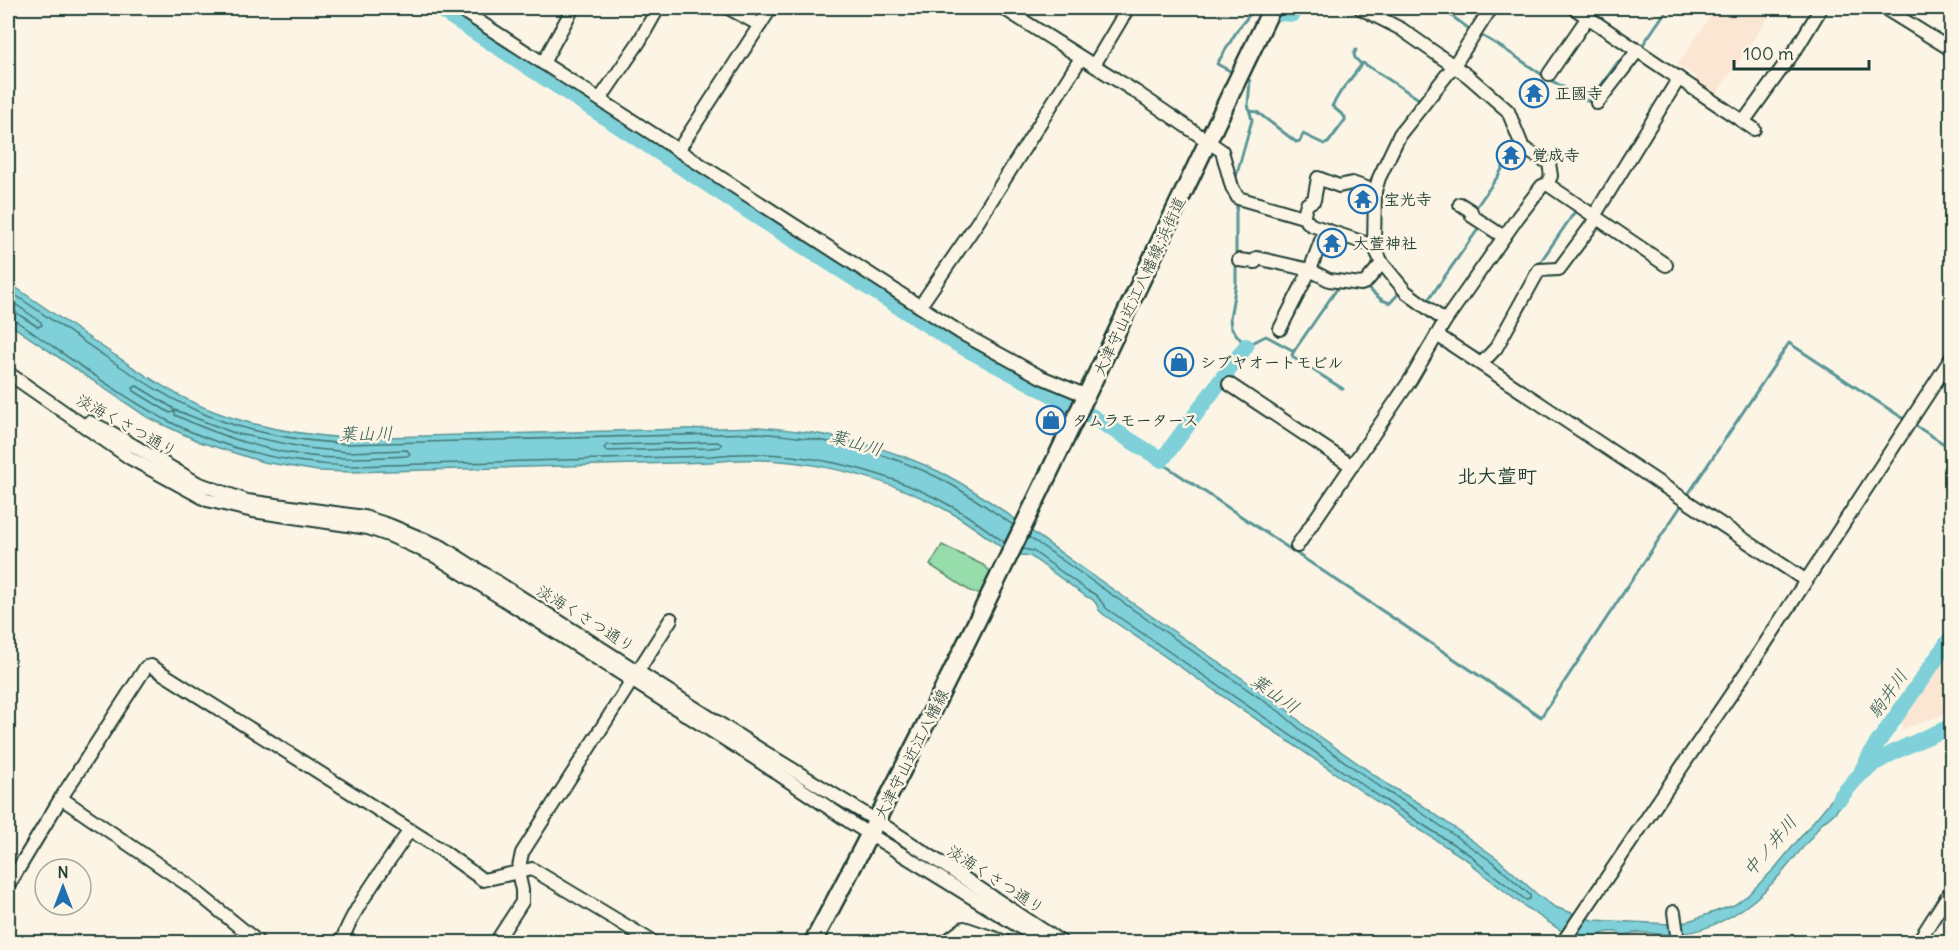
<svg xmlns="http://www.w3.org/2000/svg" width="1959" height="950" viewBox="0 0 1959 950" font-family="Delius,'Klee One',sans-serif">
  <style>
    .built { fill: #fbe6d4 }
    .green { fill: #97ddab; stroke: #5b8d70; stroke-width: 1.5 }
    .water { fill: #7fd0d8; stroke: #599596; stroke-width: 1.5 }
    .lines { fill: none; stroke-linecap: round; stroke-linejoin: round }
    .shore { stroke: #457876; stroke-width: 1.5 }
    .stream { stroke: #599596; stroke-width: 3 }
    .river { stroke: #7fd0d8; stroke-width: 16 }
    .minor-casing { stroke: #1f3d34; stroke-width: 16 }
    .major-casing { stroke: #1f3d34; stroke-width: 21 }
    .minor { stroke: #fcf5e5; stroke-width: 12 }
    .major { stroke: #fcf5e5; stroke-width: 16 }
    .labels { text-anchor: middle; stroke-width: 5; stroke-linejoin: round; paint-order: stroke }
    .poi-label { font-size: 16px; font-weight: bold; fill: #1f3d34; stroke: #fcf5e5; text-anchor: start }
    .street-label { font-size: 16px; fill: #1f3d34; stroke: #fcf5e5 }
    .water-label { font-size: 18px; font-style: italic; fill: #325a55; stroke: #fcf5e5 }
    .quarter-label { font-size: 20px; font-weight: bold; fill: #1f3d34; stroke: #fcf5e5 }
  </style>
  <rect width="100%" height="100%" fill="#fcf5e5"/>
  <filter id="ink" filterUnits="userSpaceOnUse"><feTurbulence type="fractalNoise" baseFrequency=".0167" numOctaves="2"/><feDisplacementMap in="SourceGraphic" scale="12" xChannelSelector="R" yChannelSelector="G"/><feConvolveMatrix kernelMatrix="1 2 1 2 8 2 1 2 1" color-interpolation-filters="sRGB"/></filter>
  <g filter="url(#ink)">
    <g class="built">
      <polygon points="1716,8 1775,8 1715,96 1694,83 1697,77 1677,65"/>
      <polygon points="1951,648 1951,712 1903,729 1902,722"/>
    </g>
    <polygon class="green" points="942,545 983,565 991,572 982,595 970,591 930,565"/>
    <path class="water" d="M8 282C42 306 76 329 110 352 143 374 176 397 213 411 257 428 302 435 348 438L757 427C822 431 887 445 946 475 995 501 1039 538 1085 570 1151 616 1218 662 1284 707L1305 726 1390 786 1419 803 1498 859 1539 896 1555 907 1592 920 1670 924 1686 922 1734 905 1748 895 1775 868 1860 765C1852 786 1842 813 1821 823 1814 836 1804 846 1795 857 1764 897 1727 929 1674 935 1659 936 1637 928 1624 936 1616 929 1603 932 1594 937L1598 942H1578L1517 901 1474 867 1470 862 1380 804 1103 614 1099 610C1097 604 1094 598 1087 597L1030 556 1014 554 1005 550C987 537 968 522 948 511 879 473 790 453 711 462L351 472 318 471 263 462 200 442 147 417 8 323Z"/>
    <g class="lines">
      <g class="shore">
        <path d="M8 290C40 312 73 334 106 357 139 379 172 401 209 416 253 434 301 441 348 444L756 433C821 437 885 450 943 480 967 493 990 509 1013 525"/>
        <polyline points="8,299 41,322 42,325 38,327 15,312 8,311"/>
        <path d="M8 318 13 319C59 350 103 384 150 411 211 447 281 463 351 466L711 456C791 447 881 467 951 506 970 516 987 530 1004 542"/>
        <polygon points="137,386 173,408 174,412 170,413 134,391 133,388"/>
        <path d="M175 410 234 433 306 448 348 452 407 450 410 454 407 456C378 457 349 460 320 457 269 453 221 437 175 415Z"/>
        <polygon points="718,442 721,444 720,447 710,448 607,451 604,448 607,445"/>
        <path d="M1023 549 1033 551 1088 591C1099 594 1100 602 1107 609L1383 799 1473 857 1478 863 1526 900 1530 899V895L1494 863 1416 809 1386 791 1302 731 1280 712 1029 537"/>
      </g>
      <g class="stream">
        <polyline points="1441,8 1472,31"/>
        <path d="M1478 34C1501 45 1520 60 1541 74 1556 85 1574 91 1589 102L1618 62 1627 55"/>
        <polyline points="1633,45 1636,41 1642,46 1668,8"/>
        <polyline points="1356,50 1354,54 1355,58 1361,64"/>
        <polyline points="1234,73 1217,64 1238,29 1255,8"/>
        <polyline points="1250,111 1257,112 1296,142 1300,141 1303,134 1324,144 1328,143 1345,120 1345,117 1332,106 1341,91 1363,63 1422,101"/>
        <polyline points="1237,182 1236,177 1252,120 1248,105 1250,81 1246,78"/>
        <polyline points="1475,209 1498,176 1514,148 1519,149"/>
        <polyline points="1236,257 1236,212 1238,201"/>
        <polyline points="1236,263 1236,284 1230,318 1231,328 1246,346 1266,336 1294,351 1292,355 1294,358 1343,389"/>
        <polyline points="1537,267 1576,210 1574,209"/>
        <polyline points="1366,287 1382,300 1390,303 1402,290"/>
        <polyline points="1426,303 1481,225"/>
        <polyline points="1500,329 1523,287"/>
        <polyline points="1467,348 1482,356"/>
        <polyline points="1294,351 1339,286"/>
        <polyline points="1913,424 1952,449"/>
        <polyline points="1162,460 1163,464 1541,717 1683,503"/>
        <polyline points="1689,493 1789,343 1907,421"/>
      </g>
      <g class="river">
        <polyline points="438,8 759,218 957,344 1088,414 1162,460 1246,346"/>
        <polyline points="1272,8 1280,13 1293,14 1297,8"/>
        <polyline points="1862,770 1874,748 1952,636"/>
        <path d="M1839 799C1846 791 1853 781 1861 774 1888 751 1920 741 1952 726"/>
      </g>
      <g class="minor-casing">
        <g id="minor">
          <polyline points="458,8 961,333 1041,377 1087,396"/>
          <polyline points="728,8 760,25"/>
          <polyline points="1003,8 1136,92 1222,151 1232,187 1238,198 1303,217 1311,225 1374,246"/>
          <polyline points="1574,8 1754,129"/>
          <polyline points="1884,8 1952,50"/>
          <polyline points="543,63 573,8"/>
          <polyline points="1094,65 1128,8"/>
          <polyline points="1549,74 1588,17"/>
          <polyline points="600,99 639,42 658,8"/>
          <polyline points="1597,103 1638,50"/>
          <polyline points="1744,121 1798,46 1821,8"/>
          <polyline points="679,149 771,8"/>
          <polyline points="1547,184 1666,265"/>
          <polyline points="1460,204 1471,211 1472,216 1504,237"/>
          <polyline points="1594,216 1679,78"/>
          <polyline points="1303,217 1307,204 1314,200 1318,178 1339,186 1352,183 1375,191"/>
          <polyline points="1239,260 1255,262 1257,258 1310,270 1329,280 1361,284 1366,282 1382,263"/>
          <polyline points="920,306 977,223 1081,58"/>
          <polyline points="1445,321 1406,292 1382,263 1374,246 1375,191 1379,178 1400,134 1453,67 1491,8"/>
          <polyline points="1280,329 1310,270 1325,230"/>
          <polyline points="1437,335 1805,580"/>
          <polyline points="1482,363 1496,348 1539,270 1559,269 1597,218"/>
          <polyline points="8,373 130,458 207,500 253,511 368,528 391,536 435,556 756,759 853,824 1044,942"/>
          <polyline points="1229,384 1352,466"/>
          <polyline points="89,422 112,433 197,483 247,501 364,517 389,525 442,547 761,750 877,821 1061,942"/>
          <polyline points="1297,546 1411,379 1445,321 1518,217 1542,186 1547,184 1551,176 1549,163 1523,148 1508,111 1468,76 1401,29 1360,8"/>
          <polyline points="61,798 188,885 258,942"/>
          <polyline points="8,886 61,798 146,667 151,666 440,849 483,880 532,869 653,942"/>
          <polyline points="1674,912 1678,942"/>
          <path d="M342 942C349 913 391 859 409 831"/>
          <polyline points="496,942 522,902 522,890 518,872 522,853 671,619"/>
          <polyline points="947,942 948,940 964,928 1006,942"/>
          <polyline points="1563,942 1759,653 1952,357"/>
          <polyline points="1918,942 1952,889"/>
        </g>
      </g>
      <g class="major-casing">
        <path id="major" d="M813 942C976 636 1121 320 1272 8"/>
      </g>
      <use href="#minor" class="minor"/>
      <use href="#major" class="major"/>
    </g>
  </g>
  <defs>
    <g id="temple-ring" transform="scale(1.5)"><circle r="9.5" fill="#fcf5e5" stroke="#1f6fb2" stroke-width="1.5"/><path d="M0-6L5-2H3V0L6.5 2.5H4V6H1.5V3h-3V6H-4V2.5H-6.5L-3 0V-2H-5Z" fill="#1f6fb2"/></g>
    <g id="shop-ring" transform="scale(1.5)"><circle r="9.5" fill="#fcf5e5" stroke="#1f6fb2" stroke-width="1.5"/><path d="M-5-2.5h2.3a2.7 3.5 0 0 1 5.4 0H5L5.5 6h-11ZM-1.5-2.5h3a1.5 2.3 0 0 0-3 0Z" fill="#1f6fb2"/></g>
  </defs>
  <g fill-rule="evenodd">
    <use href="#temple-ring" x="1534" y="93"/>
    <use href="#temple-ring" x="1511" y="155"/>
    <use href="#temple-ring" x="1363" y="199"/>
    <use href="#temple-ring" x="1332" y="243"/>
    <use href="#shop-ring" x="1179" y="362"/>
    <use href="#shop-ring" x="1051" y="420"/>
  </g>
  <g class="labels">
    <g class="poi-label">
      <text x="1555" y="99">正國寺</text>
      <text x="1532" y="161">覚成寺</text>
      <text x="1384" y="205">宝光寺</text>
      <text x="1353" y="249">大萱神社</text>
      <text x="1200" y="368">シブヤオートモビル</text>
      <text x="1072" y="426">タムラモータース</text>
    </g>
    <g class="street-label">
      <text transform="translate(1139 286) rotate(-65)" y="6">大津守山近江八幡線;浜街道</text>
      <text transform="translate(127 425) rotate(29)" y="6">淡海くさつ通り</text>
      <text transform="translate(586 618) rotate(32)" y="6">淡海くさつ通り</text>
      <text transform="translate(911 754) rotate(-63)" y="6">大津守山近江八幡線</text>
      <text transform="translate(996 879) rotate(33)" y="6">淡海くさつ通り</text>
    </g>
    <g class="water-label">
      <text transform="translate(366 434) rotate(-1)" y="6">葉山川</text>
      <text transform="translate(856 443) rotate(16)" y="6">葉山川</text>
      <text transform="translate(1275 694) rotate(35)" y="6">葉山川</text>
      <text transform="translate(1888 694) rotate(-55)" y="6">駒井川</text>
      <text transform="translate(1770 846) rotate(-50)" y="6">中ノ井川</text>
    </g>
    <g class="quarter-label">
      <text x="1497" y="483">北大萱町</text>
    </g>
  </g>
  <rect width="1959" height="950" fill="none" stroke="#fcf5e5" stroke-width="30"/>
  <rect x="15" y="15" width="1929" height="920" fill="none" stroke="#1f3d34" stroke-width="2" filter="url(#ink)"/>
  <g transform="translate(63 887)"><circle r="28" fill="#fcf5e5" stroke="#a4ab9e" stroke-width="1.5"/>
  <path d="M0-4.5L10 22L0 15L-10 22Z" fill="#1f6fb2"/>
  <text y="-9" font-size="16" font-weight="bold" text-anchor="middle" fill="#1f3d34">N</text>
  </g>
  <path d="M1734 60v9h135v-9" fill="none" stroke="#1f3d34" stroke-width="3"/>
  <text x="1743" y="60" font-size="18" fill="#1f3d34" stroke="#fcf5e5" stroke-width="4.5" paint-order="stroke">100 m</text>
</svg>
